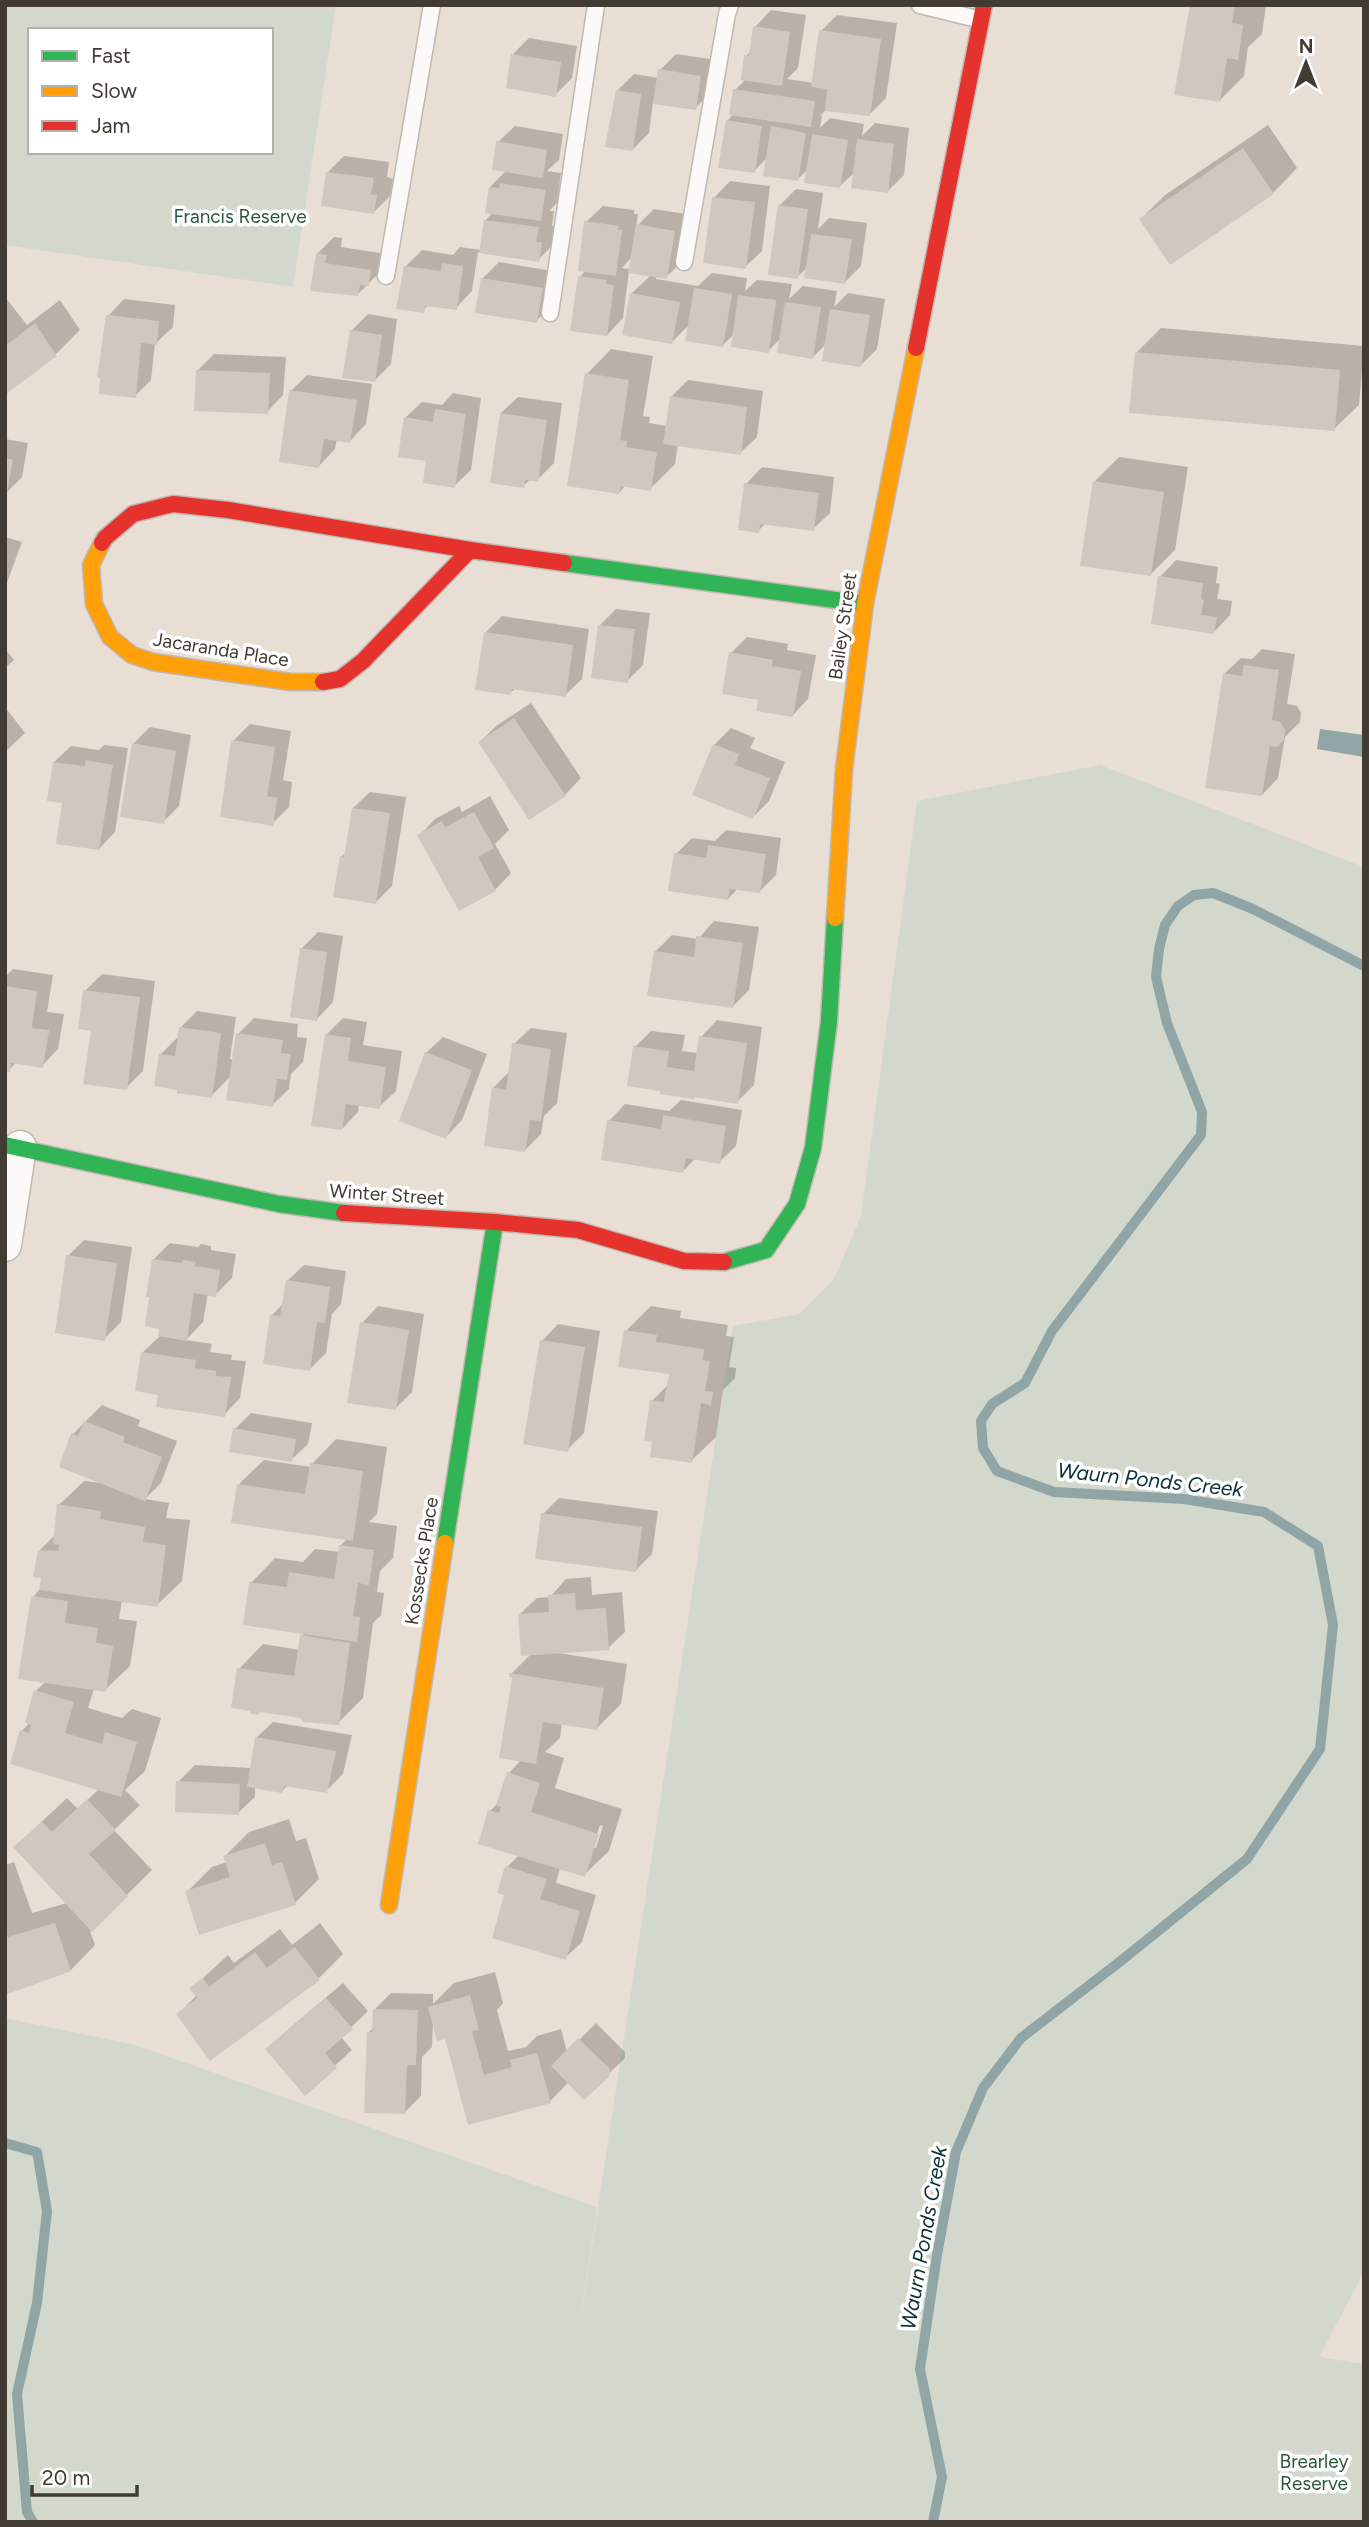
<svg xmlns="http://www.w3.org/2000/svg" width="1369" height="2527" viewBox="0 0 1369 2527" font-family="Figtree,sans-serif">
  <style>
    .green { fill: #d3d8cc; fill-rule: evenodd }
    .water { fill: #90a5a5 }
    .shadow { fill: #0003; fill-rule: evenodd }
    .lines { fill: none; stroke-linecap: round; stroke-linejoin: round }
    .stream { stroke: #90a5a5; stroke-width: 10 }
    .building { fill: #d0c8bf }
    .lane-casing { stroke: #c0b8b0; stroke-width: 19 }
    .street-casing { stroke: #c0b8b0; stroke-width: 35 }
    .fast-casing { stroke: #c0b8b0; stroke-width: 19 }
    .slow-casing { stroke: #c0b8b0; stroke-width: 19 }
    .jam-casing { stroke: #c0b8b0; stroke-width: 19 }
    .lane { stroke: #fcfaf8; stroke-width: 16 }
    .street { stroke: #fcfaf8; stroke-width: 32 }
    .fast { stroke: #30b455; stroke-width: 16 }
    .slow { stroke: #ff9f0a; stroke-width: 16 }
    .jam { stroke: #e5322d; stroke-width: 16 }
    .labels { text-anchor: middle; stroke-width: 7; stroke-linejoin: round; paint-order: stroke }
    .park-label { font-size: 19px; fill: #2b5739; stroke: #fff }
    .street-label { font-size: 19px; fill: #423b34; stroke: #fff }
    .water-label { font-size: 21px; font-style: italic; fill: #0b3134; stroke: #fff }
  </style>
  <rect width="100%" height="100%" fill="#e8ded3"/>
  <g class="green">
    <path d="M5 5H336L293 287 5 245ZM30 30H271V152H30Z"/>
    <polygon points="1100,765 1364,867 1364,2272 1319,2357 1364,2364 1364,2522 5,2522 5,2018 135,2045 597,2207 574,2364 733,1326 799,1314 834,1279 861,1216 917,801"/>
  </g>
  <polygon class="water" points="1320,729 1364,735 1364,757 1317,749"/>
  <g class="shadow">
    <polygon points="1192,5 1266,5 1262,34 1248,47 1244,76 1219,101"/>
    <polygon points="771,10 806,15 798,68 787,79 814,83 821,31 837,15 897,23 886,98 870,114 827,109 820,116 822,116 820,128 830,118 864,124 862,136 875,123 909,128 904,175 888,191 855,172 840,186 808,169 797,180 767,158 754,171 727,121 734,114 735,90 746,79 746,56 751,51 755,27"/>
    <polygon points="529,38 577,46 572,78 555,95 513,54"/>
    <polygon points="676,54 716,60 712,92 695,108 653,102 649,133 633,149 618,90 634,74 659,78 660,70"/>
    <polygon points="1268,125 1297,168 1273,193 1141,219 1165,195"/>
    <polygon points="515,126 563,134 559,160 547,171 561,173 557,203 549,211 554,211 552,226 557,226 555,243 538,260 478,252 472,291 456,308 429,304 423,311 406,266 422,250 453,255 460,247 481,250 485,221 493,212 490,187 507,170 498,142"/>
    <polygon points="344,156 389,162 387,177 393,179 390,196 374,212 328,172"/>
    <polygon points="730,181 770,186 762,251 745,267 714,198"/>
    <polygon points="796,189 823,193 818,229 829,218 867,223 861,266 845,282 808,267 797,277 780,205"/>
    <path d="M603 206 634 210V214H638L636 227 654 209 691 215 683 261 666 277 656 275V279L698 286 712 273 747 278 745 291 757 280 792 284 789 299 803 286 837 291 834 307 848 293 885 299 877 349 861 365 827 343 813 357 781 338 768 351 735 333 723 345 690 324 672 342 631 294 651 275 629 271 623 318 607 335 580 277 586 270V222ZM632 257 630 269 622 268Z"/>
    <polygon points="334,237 342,238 341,247 386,254 384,268 357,295 312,289 317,254"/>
    <polygon points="499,262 558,272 553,305 536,321 482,279"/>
    <polygon points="5,297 27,325 60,300 80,330 56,354 5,393"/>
    <polygon points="124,299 175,305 173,327 155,344 151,380 135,396 108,316"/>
    <polygon points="368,314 397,319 391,364 374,381 351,331"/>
    <polygon points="1161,328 1364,346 1359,405 1334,429 1136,353"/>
    <polygon points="611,349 653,356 643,416 650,417 649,423 667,426 671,397 688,380 763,391 757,437 740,453 678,444 675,464 650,489 626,485 619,493 587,374"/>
    <polygon points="214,354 286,357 283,395 267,412 197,371"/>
    <polygon points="307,375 372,384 366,424 350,441 337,439 335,449 319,466 291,391"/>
    <polygon points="453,393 481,398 471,470 454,486 428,460 405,418 422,402 442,405"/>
    <polygon points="518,397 562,403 554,463 537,480 531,479 523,486 501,413"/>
    <polygon points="5,439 28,443 22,477 5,494"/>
    <polygon points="1119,457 1188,467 1175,550 1151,574 1094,482"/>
    <polygon points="762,467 834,477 830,513 813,529 766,523 758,531 746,484"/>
    <polygon points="5,537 22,542 5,588"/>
    <polygon points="1176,560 1218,567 1216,583 1220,584 1217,599 1232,601 1230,615 1214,632 1160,577"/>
    <polygon points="616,609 650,613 643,665 627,681 600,625"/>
    <polygon points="502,616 589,629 582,679 565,695 516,688 510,693 485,633"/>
    <polygon points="747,637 788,644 787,650 816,655 808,699 792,716 760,699 731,653"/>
    <polygon points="5,649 14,660 5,668"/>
    <polygon points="1262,649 1295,654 1287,704 1297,706 1301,713 1300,722 1285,737 1278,778 1262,795 1224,674 1241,658 1252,659"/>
    <polygon points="531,703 581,778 565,795 480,742 496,726"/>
    <polygon points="5,707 25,733 5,752"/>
    <polygon points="250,724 291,731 283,780 292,782 289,807 272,824 233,741"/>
    <polygon points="150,727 191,735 179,806 163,822 133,744"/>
    <polygon points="731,728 755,738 750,748 785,762 769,801 753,817 714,745"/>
    <polygon points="104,745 128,748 115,832 99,849 64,801 54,762 71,746 99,750"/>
    <polygon points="370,792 406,797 392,886 376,902 341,857 347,852 353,808"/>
    <polygon points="490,796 509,830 495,844 511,873 495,890 419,836 435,819 459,806 462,812"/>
    <polygon points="726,830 781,838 776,875 759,892 738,888 728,899 676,854 692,838 715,841"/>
    <polygon points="714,921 759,927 749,990 732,1007 655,952 672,935 698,939"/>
    <polygon points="318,932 343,936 333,1002 317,1019 301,949"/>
    <polygon points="13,969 53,975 47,1012 64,1014 58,1049 42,1066 17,1062 9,1070 5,1069 5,977"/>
    <polygon points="102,974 155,981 143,1071 126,1088 93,1030 85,991"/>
    <polygon points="197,1011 236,1017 230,1059 234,1060 238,1034 254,1018 298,1024 297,1037 307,1038 303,1062 291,1074 289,1089 272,1105 231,1076 211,1096 160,1055 177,1038 179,1038 180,1028"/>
    <polygon points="343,1018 367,1022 363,1045 402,1051 396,1091 379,1107 359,1104 358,1112 342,1129 326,1035"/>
    <polygon points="717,1020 762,1027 754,1085 737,1102 695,1095 635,1047 651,1031 685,1035 682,1051 698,1053 701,1037"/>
    <polygon points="531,1028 567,1033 557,1103 544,1116 541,1134 525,1150 493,1088 510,1071 514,1044"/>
    <polygon points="443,1037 487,1054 462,1120 446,1137 426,1053"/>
    <polygon points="681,1100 742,1110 736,1146 719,1162 696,1158 682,1172 609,1121 625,1104 669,1111"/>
    <polygon points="84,1240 132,1247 121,1322 104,1339 68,1256"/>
    <polygon points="170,1243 198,1247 201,1244 211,1246 211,1250 236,1254 232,1278 215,1295 208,1293 203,1322 186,1340 212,1344 210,1352 232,1355 231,1360 246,1361 240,1398 224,1415 160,1393 142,1353 160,1336 153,1260"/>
    <polygon points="304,1265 346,1271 341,1304 332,1314 326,1353 310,1369 272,1315 284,1303 287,1281"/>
    <polygon points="378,1306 424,1314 412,1392 395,1409 362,1323"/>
    <polygon points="651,1306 681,1311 680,1318 728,1325 726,1336 734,1337 729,1367 736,1368 735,1378 723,1390 716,1437 691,1461 652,1401 669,1384 671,1373 626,1331"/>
    <polygon points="558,1324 600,1331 584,1433 567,1450 542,1341"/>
    <polygon points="102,1405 140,1420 138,1426 177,1441 161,1483 145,1499 169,1503 166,1518 190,1520 182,1581 157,1605 122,1600 119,1619 137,1621 130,1666 105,1690 94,1689 88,1708 122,1718 132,1709 161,1718 145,1771 125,1790 140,1805 114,1830 152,1870 90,1931 95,1945 71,1970 5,1993 5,1865 14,1862 32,1913 67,1903 15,1847 67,1798 78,1809 99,1789 22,1731 30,1722 36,1691 46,1681 33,1597 41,1588 43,1576 39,1551 56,1534 59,1505 84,1481 101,1483 73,1434"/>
    <polygon points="251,1413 312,1423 308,1444 291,1460 235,1429"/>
    <polygon points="336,1439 387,1447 377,1514 369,1522 397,1526 393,1558 380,1571 377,1592 384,1593 381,1615 373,1623 363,1698 338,1723 260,1711 239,1669 263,1644 300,1650 302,1636 306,1632 251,1583 275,1558 303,1562 315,1549 340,1552 340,1546 348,1538 239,1484 264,1460 311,1467 312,1464"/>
    <polygon points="559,1498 658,1511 652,1554 636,1570 543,1514"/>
    <path d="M591 1577 592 1595 622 1592 625 1632 608 1648 559 1653 627 1664 621 1704 596 1729 562 1723 560 1738 545 1752 564 1758 555 1788 622 1809 609 1851 584 1875 560 1868 556 1883 596 1895 582 1942 565 1958 506 1894 507 1867 519 1855 490 1811 500 1801 509 1773 521 1760 514 1676 511 1674 532 1653 520 1614 537 1598 550 1597 566 1579ZM600 1825 603 1826 596 1848H592Z"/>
    <polygon points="273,1722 352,1735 343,1774 326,1791 288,1785 282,1791 255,1787 255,1797 238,1813 178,1782 195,1765 252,1768 256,1738"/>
    <polygon points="289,1819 296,1841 306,1838 319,1879 295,1903 187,1892 212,1867 227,1862 225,1856 249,1832"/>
    <polygon points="320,1923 343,1954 319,1978 211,2058 178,2014 197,1995 192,1988 228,1955 234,1963 280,1929 292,1945"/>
    <polygon points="495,1972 503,2003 497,2010 508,2051 526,2047 537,2036 561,2029 567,2052 596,2023 625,2052 625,2058 584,2098 569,2082 550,2101 470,2123 446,2037 433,2022 432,2047 422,2057 421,2096 404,2113 368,2033 374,2027 375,2009 391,1993 433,1994 433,2004 454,1983"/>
    <polygon points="343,1983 368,2011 341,2037 352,2050 305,2093 284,2033"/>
  </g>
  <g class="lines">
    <g class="stream">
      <polyline points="5,2143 37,2152 47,2211 37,2303 17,2394 27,2512 33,2522"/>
      <polyline points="933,2522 942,2477 920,2369 937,2255 956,2152 983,2088 1021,2038 1122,1960 1247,1859 1320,1749 1333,1625 1318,1546 1264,1512 1184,1499 1054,1492 997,1471 983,1448 981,1421 992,1404 1025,1383 1052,1331 1201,1135 1202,1112 1167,1023 1156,977 1159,949 1165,925 1178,906 1194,895 1213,893 1253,909 1364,966"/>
    </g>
  </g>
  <g class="building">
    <polygon points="1190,5 1235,5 1232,23 1243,25 1238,60 1227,58 1220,102 1174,95"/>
    <polygon points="753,26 790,32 782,86 741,80 744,55 749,56"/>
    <polygon points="819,30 881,39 870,116 825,111 827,89 811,87"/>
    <polygon points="511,54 561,62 556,97 506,88"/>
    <polygon points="658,69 701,76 696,110 653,104"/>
    <polygon points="733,89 815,101 811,127 729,115"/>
    <polygon points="616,90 641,94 633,151 605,147"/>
    <polygon points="726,120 762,126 755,173 718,168"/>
    <polygon points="771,126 806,133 798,181 763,176"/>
    <polygon points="812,134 848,140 840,188 804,183"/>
    <polygon points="857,139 894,144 888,193 851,188"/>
    <polygon points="496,141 547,150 543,178 492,170"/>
    <polygon points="1243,148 1274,194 1170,265 1139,219"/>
    <polygon points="326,172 374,178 371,194 377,195 374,214 321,206"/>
    <polygon points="500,183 546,190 541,221 485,213 489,187 499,188"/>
    <polygon points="712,197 755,202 746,269 703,263"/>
    <polygon points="778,205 808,209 798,279 768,275"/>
    <polygon points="484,220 539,227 536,242 542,242 539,262 479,253"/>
    <polygon points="584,221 619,226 618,230 622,230 616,276 578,271"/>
    <polygon points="636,224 675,231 667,279 628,273"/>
    <polygon points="811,234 852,239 845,284 804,278"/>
    <polygon points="316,253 327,255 325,263 371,270 369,286 360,285 358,296 310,291"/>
    <polygon points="442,263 463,266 457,310 425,306 424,313 396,309 404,266 441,271"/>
    <polygon points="578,276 606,280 606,284 614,285 607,336 570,331"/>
    <polygon points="481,278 543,288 537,323 475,313"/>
    <polygon points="694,288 732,294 723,347 685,341"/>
    <polygon points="630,293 680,302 672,344 622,335"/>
    <polygon points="738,295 776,300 769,353 731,347"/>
    <polygon points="785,302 821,307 813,359 777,353"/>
    <polygon points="830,309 870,315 861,367 822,361"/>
    <polygon points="106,315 159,321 157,345 141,343 136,398 99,394 100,378 97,378"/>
    <polygon points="35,323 57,356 5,395 5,346"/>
    <polygon points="350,330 382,335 375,382 342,378"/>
    <polygon points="1135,352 1340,370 1335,431 1129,413"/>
    <polygon points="196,370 270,373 268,414 194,411"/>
    <polygon points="585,373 629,380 620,440 627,441 626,447 657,452 651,491 621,486 619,494 567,486"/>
    <polygon points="289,390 357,400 350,443 324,439 319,468 279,462"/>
    <polygon points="670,396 747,407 741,455 663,444"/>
    <polygon points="435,409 466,414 455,488 423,483 426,461 398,457 404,417 433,422"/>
    <polygon points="500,413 547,420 538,482 525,480 524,488 490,483"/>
    <polygon points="5,458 13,460 7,492 5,492"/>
    <polygon points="1093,481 1164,492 1151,576 1080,566"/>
    <polygon points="744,483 819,493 814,531 760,524 759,533 738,530"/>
    <polygon points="1158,576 1203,583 1201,599 1204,600 1201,615 1217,617 1214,634 1151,624"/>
    <polygon points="598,625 635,629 628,683 591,678"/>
    <polygon points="484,632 573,645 566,697 512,689 511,695 475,690"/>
    <polygon points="729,652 773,660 772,666 801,671 793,717 756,711 758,700 722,694"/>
    <polygon points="1244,665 1279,670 1272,720 1280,722 1285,730 1284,740 1277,747 1270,746 1262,796 1205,788 1223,673 1242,676"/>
    <polygon points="514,718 566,796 529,820 478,742"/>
    <polygon points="231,740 275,747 267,796 277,798 273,826 220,817"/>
    <polygon points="132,743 176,751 164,824 120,817"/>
    <polygon points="713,744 739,754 735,765 770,778 753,819 692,795"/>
    <polygon points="86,760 113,765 99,850 56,844 62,803 47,801 53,762 85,766"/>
    <polygon points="352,808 390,813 376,904 333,897 340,856 344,857"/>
    <polygon points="474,812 494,848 478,857 496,891 459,911 417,835 442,821 445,827"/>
    <polygon points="708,845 766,854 760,893 730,889 728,900 668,891 674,853 706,858"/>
    <polygon points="696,936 743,943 733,1008 647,996 654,951 694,957"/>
    <polygon points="300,948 327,952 317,1021 290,1017"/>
    <polygon points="5,986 37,991 32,1028 49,1030 43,1068 11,1063 10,1072 5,1071"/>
    <polygon points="83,990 140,997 127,1090 83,1084 91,1031 78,1029"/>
    <polygon points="179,1027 221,1033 212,1098 177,1093 177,1090 154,1086 159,1054 175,1056"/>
    <polygon points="236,1033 283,1040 281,1053 291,1054 287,1080 277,1079 273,1107 226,1100"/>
    <polygon points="325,1034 351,1038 348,1061 386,1067 380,1109 346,1104 342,1130 311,1126"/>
    <polygon points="699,1036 747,1043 738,1104 694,1097 694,1099 660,1094 660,1091 627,1086 633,1046 669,1051 667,1067 694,1071"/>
    <polygon points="512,1043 551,1049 541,1121 530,1120 525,1152 484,1146 492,1087 506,1090"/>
    <polygon points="425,1052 472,1070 446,1139 399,1121"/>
    <polygon points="663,1115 726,1126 720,1164 686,1158 683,1173 601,1160 607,1120 661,1129"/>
    <polygon points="66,1255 117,1263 105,1341 55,1333"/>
    <polygon points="152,1259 182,1263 183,1260 196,1262 195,1266 220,1270 216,1297 194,1293 187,1341 158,1336 159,1329 145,1326 149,1297 146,1297"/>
    <polygon points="286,1280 330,1287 325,1323 317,1322 310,1371 263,1364 270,1315 280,1316"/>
    <polygon points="360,1322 409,1330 396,1410 347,1403"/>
    <polygon points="624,1330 657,1335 656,1342 704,1349 703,1360 710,1361 705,1391 713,1392 711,1405 701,1403 692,1463 650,1457 652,1442 644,1441 650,1400 664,1402 669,1374 618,1367"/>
    <polygon points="540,1340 585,1347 568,1452 523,1444"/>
    <polygon points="141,1352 196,1360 195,1368 216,1371 216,1376 231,1377 225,1417 156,1407 158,1395 135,1391"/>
    <polygon points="84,1421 125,1437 123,1442 162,1457 145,1501 59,1467 71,1433 78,1436"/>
    <polygon points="233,1428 296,1439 292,1462 229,1452"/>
    <polygon points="310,1463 363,1471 353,1541 231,1523 237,1484 305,1494"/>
    <polygon points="57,1504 101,1511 100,1519 145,1527 143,1542 166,1545 158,1607 39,1590 41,1578 33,1577 38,1550 58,1551 59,1545 53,1544"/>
    <polygon points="541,1513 642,1527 636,1572 535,1559"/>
    <polygon points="339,1545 374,1550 369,1585 358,1583 353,1616 360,1617 357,1642 243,1625 249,1582 287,1587 289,1572 334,1579"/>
    <polygon points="575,1593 576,1610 606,1608 609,1650 521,1656 518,1614 549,1612 548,1595"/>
    <polygon points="31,1596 68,1601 65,1623 98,1628 96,1643 113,1646 106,1692 18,1679"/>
    <polygon points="300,1635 350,1643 339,1725 303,1722 300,1718 260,1712 258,1715 251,1714 250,1711 231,1708 237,1668 294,1676"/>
    <polygon points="509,1673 604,1688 597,1730 543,1722 536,1764 499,1758 512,1678 509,1677"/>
    <polygon points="34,1690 74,1702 65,1733 102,1744 105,1732 137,1742 121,1797 10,1764 20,1730 29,1733 31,1725 25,1722"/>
    <polygon points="255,1737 336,1751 327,1793 284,1786 282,1793 247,1787"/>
    <polygon points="507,1772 540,1783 531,1812 599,1834 585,1877 478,1844 488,1810 499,1813 501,1807 496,1805"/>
    <polygon points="176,1781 240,1784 239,1815 175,1812"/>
    <polygon points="87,1799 116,1830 89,1854 128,1896 92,1932 13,1847 42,1822 52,1832"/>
    <polygon points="265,1843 272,1865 282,1862 296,1905 199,1935 185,1891 230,1877 223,1856"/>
    <polygon points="505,1866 547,1879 540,1899 580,1911 566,1960 492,1938 504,1895 497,1893"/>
    <polygon points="55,1923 71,1971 5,1995 5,1931 8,1937"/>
    <polygon points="295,1947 320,1980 210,2061 176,2014 197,1998 189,1988 203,1978 209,1987 255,1952 267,1968"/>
    <polygon points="470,1995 479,2030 472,2031 484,2075 512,2067 510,2060 537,2053 551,2103 468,2125 445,2039 437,2041 428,2007"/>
    <polygon points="326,1998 353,2029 325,2053 337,2068 305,2096 265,2049"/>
    <polygon points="373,2009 418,2010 416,2065 407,2065 405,2114 364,2113 367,2032 372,2032"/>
    <polygon points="578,2038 610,2069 609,2077 584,2100 551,2066"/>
  </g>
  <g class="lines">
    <g class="lane-casing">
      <g id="lane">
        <polyline points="920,5 981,20"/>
        <polyline points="684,262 727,14 730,5"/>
        <polyline points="386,276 432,5"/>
        <polyline points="550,313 596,5"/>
      </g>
    </g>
    <g class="street-casing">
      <polyline id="street" points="5,1245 20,1147"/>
    </g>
    <g class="fast-casing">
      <g id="fast">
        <polyline points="564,563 865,604"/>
        <polyline points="5,1145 279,1204 344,1213"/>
        <polyline points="724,1262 766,1250 797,1204 813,1148 829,1021 835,918"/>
        <polyline points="445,1543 495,1222"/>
      </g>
    </g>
    <g class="slow-casing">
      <g id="slow">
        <polyline points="102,543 91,565 94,604 110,637 132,655 153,662 290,682 323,682"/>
        <polyline points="835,918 844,769 865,604 916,348"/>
        <polyline points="389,1905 445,1543"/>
      </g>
    </g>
    <g class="jam-casing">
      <g id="jam">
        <polyline points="916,348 984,5"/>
        <polyline points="102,543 105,538 133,514 173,504 228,510 470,550"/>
        <polyline points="323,682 340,679 363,661 470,550 564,563"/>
        <polyline points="344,1213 495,1222 578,1230 684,1261 724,1262"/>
      </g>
    </g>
    <use href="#lane" class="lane"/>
    <use href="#street" class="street"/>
    <use href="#fast" class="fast"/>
    <use href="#slow" class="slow"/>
    <use href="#jam" class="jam"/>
  </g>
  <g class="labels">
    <g class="park-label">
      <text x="240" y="223">Francis Reserve</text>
      <text x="1314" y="2468">Brearley<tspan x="1314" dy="22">Reserve</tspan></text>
    </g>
    <g class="street-label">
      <text transform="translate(842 626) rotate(-82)" y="7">Bailey Street</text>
      <text transform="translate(221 649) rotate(9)" y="7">Jacaranda Place</text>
      <text transform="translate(387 1194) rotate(4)" y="7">Winter Street</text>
      <text transform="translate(421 1561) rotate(-81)" y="7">Kossecks Place</text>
    </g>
    <g class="water-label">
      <text transform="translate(1150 1480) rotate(6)" y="7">Waurn Ponds Creek</text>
      <text transform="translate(924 2238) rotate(-80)" y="7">Waurn Ponds Creek</text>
    </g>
  </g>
  <rect width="1369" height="2527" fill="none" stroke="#423b34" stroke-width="14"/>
  <rect x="28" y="28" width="245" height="126" fill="#ffffff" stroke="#b3b1ae" stroke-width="2"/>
  <rect x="42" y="51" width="35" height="10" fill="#30b455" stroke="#b3b1ae" stroke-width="2"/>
  <text x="91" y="63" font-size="21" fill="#423b34">Fast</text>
  <rect x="42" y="86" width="35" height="10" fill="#ff9f0a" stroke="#b3b1ae" stroke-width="2"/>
  <text x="91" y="98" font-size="21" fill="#423b34">Slow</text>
  <rect x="42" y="121" width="35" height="10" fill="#e5322d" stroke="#b3b1ae" stroke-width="2"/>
  <text x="91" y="133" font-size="21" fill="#423b34">Jam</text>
  <g transform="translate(1306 63)" stroke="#ffffff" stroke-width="5" paint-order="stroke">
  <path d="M0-5L12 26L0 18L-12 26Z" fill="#423b34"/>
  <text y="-10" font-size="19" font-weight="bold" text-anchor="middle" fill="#423b34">N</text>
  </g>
  <path d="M32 2485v10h105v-10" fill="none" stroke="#423b34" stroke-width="3.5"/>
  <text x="42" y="2485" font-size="21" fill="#423b34" stroke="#ffffff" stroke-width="5" paint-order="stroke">20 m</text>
</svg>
